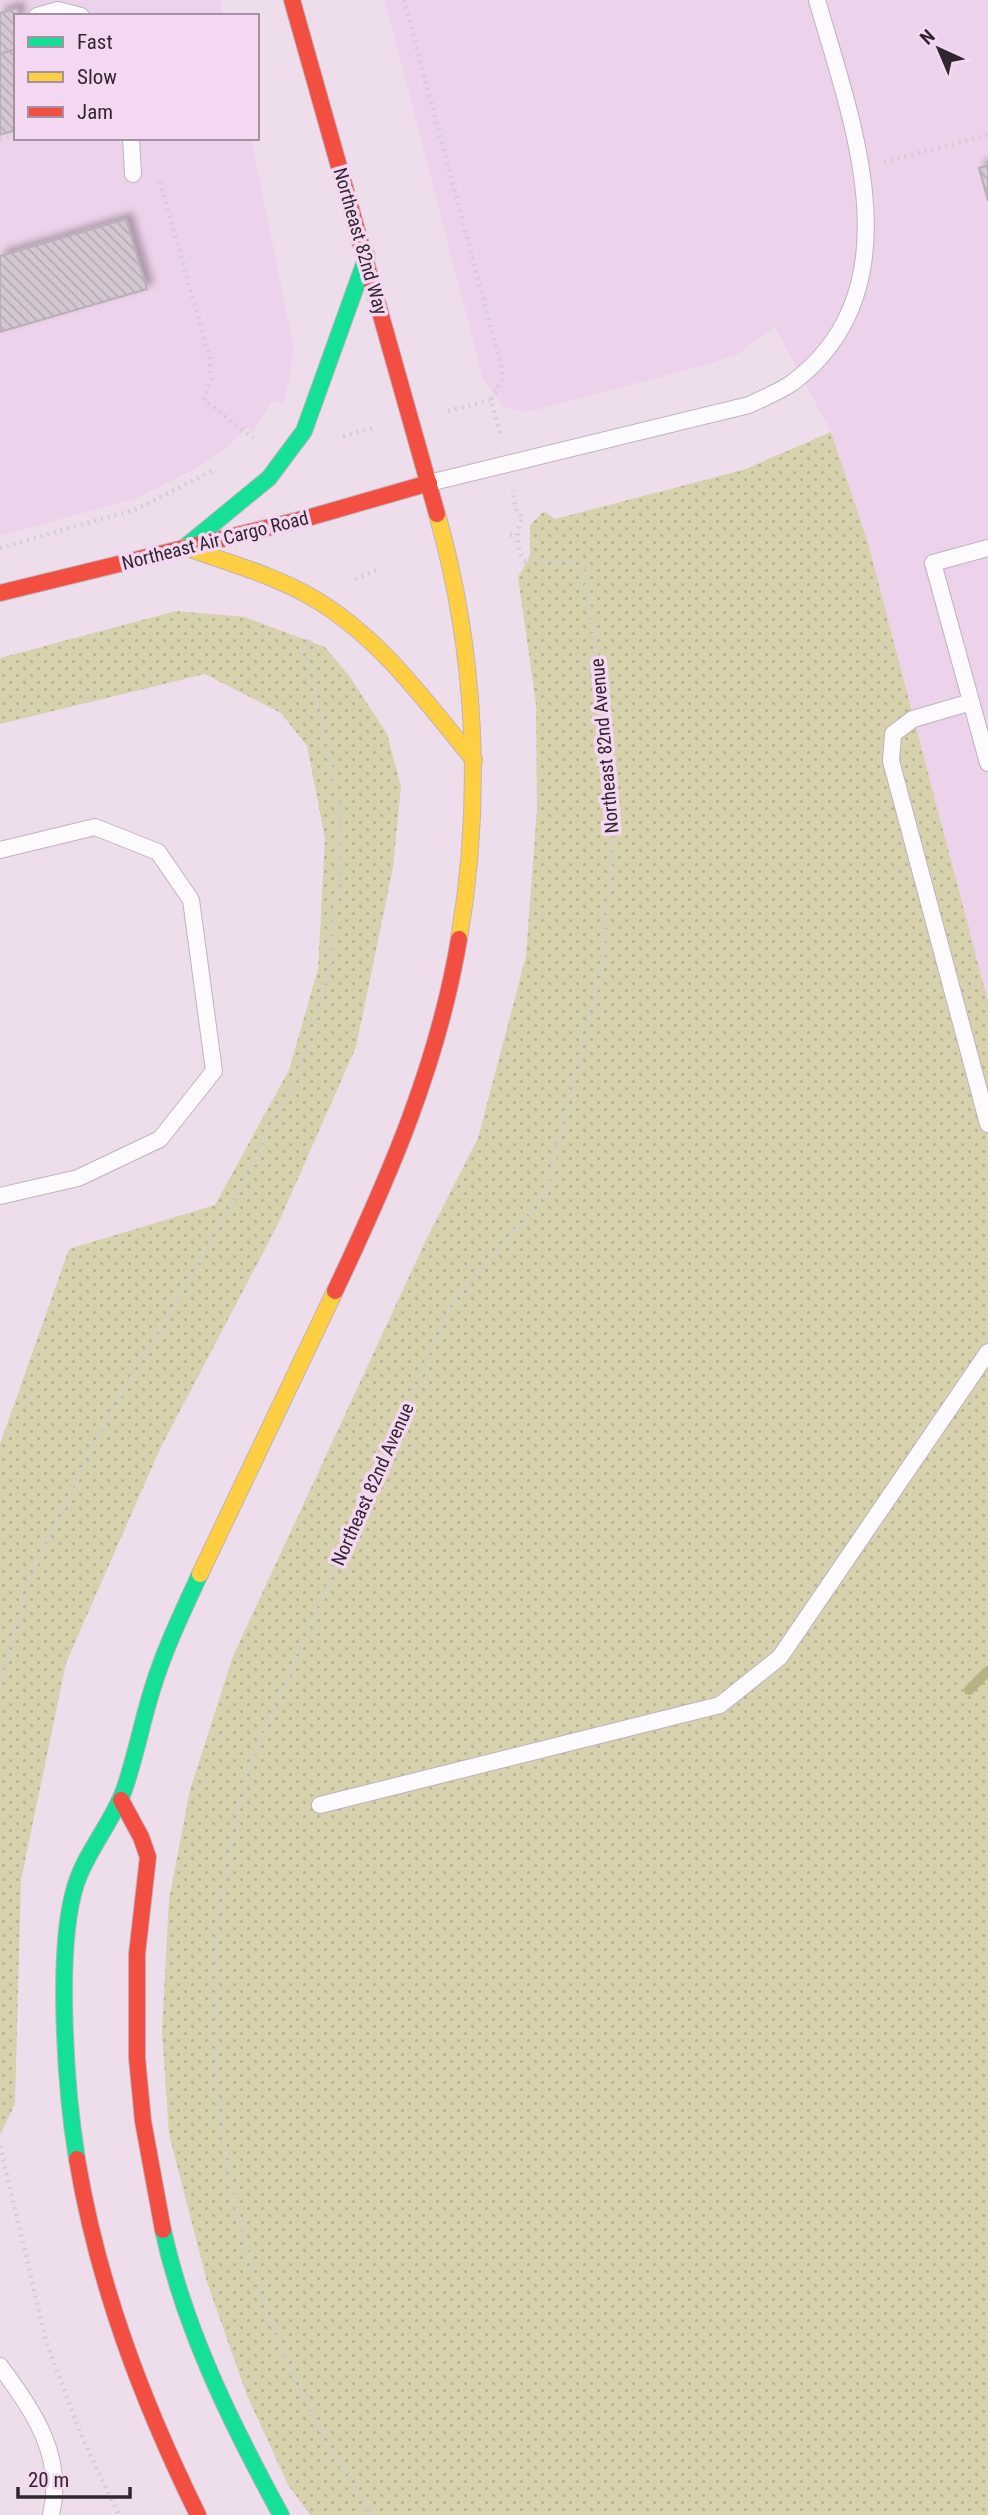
<svg xmlns="http://www.w3.org/2000/svg" width="988" height="2515" viewBox="0 0 988 2515" font-family="'Roboto Condensed',sans-serif">
  <style>
    .built { fill: #ecd2ea }
    .green { fill: url(#green-dots) }
    .lines { fill: none; stroke-linecap: round; stroke-linejoin: round }
    .stream { stroke: #b7b281; stroke-width: 10 }
    .building { fill: url(#building-back-hatch); stroke: #baaeb9; stroke-width: 2; filter: url(#shadow) }
    .lane-casing { stroke: #bfb3be; stroke-width: 18 }
    .fast-casing { stroke: #bfb3be; stroke-width: 18 }
    .slow-casing { stroke: #bfb3be; stroke-width: 18 }
    .jam-casing { stroke: #bfb3be; stroke-width: 18 }
    .path { stroke: #d3ced2; stroke-width: 4.5; stroke-dasharray: 2 5; stroke-linecap: butt }
    .lane { stroke: #fcfafc; stroke-width: 16 }
    .fast { stroke: #16e098; stroke-width: 16 }
    .slow { stroke: #ffcf43; stroke-width: 16 }
    .jam { stroke: #f24e42; stroke-width: 16 }
    .labels { text-anchor: middle; stroke-width: 7; stroke-linejoin: round; paint-order: stroke }
    .street-label { font-size: 19px; fill: #312630; stroke: #f4d8f2 }
  </style>
  <defs>
    <pattern id="green-dots" width="8" height="8" patternUnits="userSpaceOnUse" patternTransform="scale(1.75)"><rect width="8" height="8" fill="#d7d1ad"/><path d="M2 2h.1M6 6h.1" fill="none" stroke="#b9b395" stroke-width="1.8" stroke-linecap="round"/></pattern>
    <pattern id="building-back-hatch" width="6" height="6" patternUnits="userSpaceOnUse" patternTransform="scale(1.75)"><rect width="6" height="6" fill="#d4c7d2"/><path d="M-1 5l2 2M0 0l6 6M5-1l2 2" fill="none" stroke="#b6abb5"/></pattern>
    <filter id="shadow"><feDropShadow dx="6" dy="-6" stdDeviation="3.5" flood-color="#0004"/></filter>
  </defs>
  <rect width="100%" height="100%" fill="#eedeec"/>
  <g class="built">
    <polygon points="0,0 220,0 224,16 16,16 16,138 251,138 293,344 291,374 283,403 272,400 253,432 247,428 224,449 191,471 137,498 0,536"/>
    <polygon points="385,0 988,0 988,1002 868,543 831,432 775,327 739,353 705,365 528,412 503,407 483,379"/>
  </g>
  <g class="green">
    <polygon points="831,432 868,543 988,1002 988,2515 310,2515 288,2485 246,2393 207,2282 169,2134 162,2031 169,1899 190,1790 233,1656 426,1240 478,1138 526,956 537,809 536,704 518,577 530,556 530,525 544,511 555,519 743,470"/>
    <polygon points="176,611 245,617 325,647 350,677 387,734 401,786 393,868 356,1047 277,1226 160,1449 66,1663 21,1880 15,2104 0,2135 0,1444 69,1249 215,1205 289,1070 318,969 325,838 307,746 281,713 205,674 0,724 0,658"/>
  </g>
  <g class="lines">
    <polyline class="stream" points="969,1690 988,1671"/>
  </g>
  <g class="building">
    <polygon points="17,8 20,16 16,16 16,49 0,54 0,13"/>
    <polygon points="16,49 16,130 0,135 0,54"/>
    <polygon points="988,165 988,201 979,168"/>
    <polygon points="126,219 147,289 0,332 0,256"/>
  </g>
  <g class="lines">
    <g class="lane-casing">
      <g id="lane">
        <polyline points="37,16 58,10 81,16"/>
        <polyline points="131,138 133,174"/>
        <path d="M429 483 749 405C763 398 779 392 792 383 918 289 852 122 817 0"/>
        <polyline points="988,548 933,563 988,763"/>
        <polyline points="971,702 913,719 893,734 891,761 988,1124"/>
        <polyline points="0,850 95,827 158,852 191,900 214,1071 160,1139 78,1178 0,1196"/>
        <polyline points="320,1805 720,1705 780,1657 988,1352"/>
        <path d="M0 2366C34 2411 65 2457 51 2515"/>
      </g>
    </g>
    <g class="fast-casing">
      <g id="fast">
        <polyline points="185,547 269,478 304,431 367,256"/>
        <path d="M77 2159C66 2092 55 1948 76 1884 87 1850 112 1823 124 1790 136 1756 142 1721 153 1687 165 1648 183 1611 200 1574"/>
        <path d="M163 2230C185 2331 232 2425 281 2515"/>
      </g>
    </g>
    <g class="slow-casing">
      <g id="slow">
        <path d="M437 514C476 651 483 798 459 939"/>
        <path d="M185 547C228 563 274 575 313 598 380 637 426 702 474 760"/>
        <polyline points="200,1574 335,1291"/>
      </g>
    </g>
    <g class="jam-casing">
      <g id="jam">
        <polyline points="292,0 437,514"/>
        <polyline points="0,593 311,517 429,483"/>
        <path d="M335 1291C389 1177 438 1065 459 939"/>
        <polyline points="121,1800 141,1837 148,1857 137,1954 137,2058 143,2121 163,2230"/>
        <path d="M77 2159C98 2285 142 2401 198 2515"/>
      </g>
    </g>
    <g class="path">
      <polyline points="404,0 502,369 503,378 491,400 501,437"/>
      <polyline points="0,139 16,135"/>
      <polyline points="884,162 988,135"/>
      <polyline points="160,182 210,359 211,379 204,400 253,438"/>
      <polyline points="448,411 491,400"/>
      <polyline points="343,436 375,428"/>
      <polyline points="510,535 517,534"/>
      <polyline points="0,548 137,509 215,469"/>
      <polyline points="355,579 379,569"/>
      <polyline points="0,1685 31,1575 99,1434 236,1198 295,1080 314,1027 329,971 341,852 339,806 310,667 302,653 310,639"/>
      <polyline points="0,2146 46,2341 81,2435 119,2515"/>
      <path d="M373 2515C252 2342 194 2123 220 1912 226 1863 237 1815 249 1767L452 1303 545 1197 603 964 613 829 602 693 584 573 577 563 525 561C516 550 515 530 523 518L517 512 512 490"/>
    </g>
    <use href="#lane" class="lane"/>
    <use href="#fast" class="fast"/>
    <use href="#slow" class="slow"/>
    <use href="#jam" class="jam"/>
  </g>
  <g class="labels">
    <g class="street-label">
      <text transform="translate(361 241) rotate(74)" y="7">Northeast 82nd Way</text>
      <text transform="translate(215 540) rotate(-14)" y="7">Northeast Air Cargo Road</text>
      <text transform="translate(604 746) rotate(-95)" y="7">Northeast 82nd Avenue</text>
      <text transform="translate(372 1484) rotate(-66)" y="7">Northeast 82nd Avenue</text>
    </g>
  </g>
  <rect x="14" y="14" width="245" height="126" fill="#f4d8f2" stroke="#a691a4" stroke-width="2"/>
  <rect x="28" y="37" width="35" height="10" fill="#16e098" stroke="#a691a4" stroke-width="2"/>
  <text x="77" y="49" font-size="21" fill="#312630">Fast</text>
  <rect x="28" y="72" width="35" height="10" fill="#ffcf43" stroke="#a691a4" stroke-width="2"/>
  <text x="77" y="84" font-size="21" fill="#312630">Slow</text>
  <rect x="28" y="107" width="35" height="10" fill="#f24e42" stroke="#a691a4" stroke-width="2"/>
  <text x="77" y="119" font-size="21" fill="#312630">Jam</text>
  <g transform="translate(939 49) rotate(316)" stroke="#f4d8f2" stroke-width="5" paint-order="stroke">
  <path d="M0-5L12 26L0 18L-12 26Z" fill="#312630"/>
  <text y="-10" font-size="19" font-weight="bold" text-anchor="middle" fill="#312630">N</text>
  </g>
  <path d="M18 2487v10h112v-10" fill="none" stroke="#312630" stroke-width="3.5"/>
  <text x="28" y="2487" font-size="21" fill="#312630" stroke="#f4d8f2" stroke-width="5" paint-order="stroke">20 m</text>
</svg>
